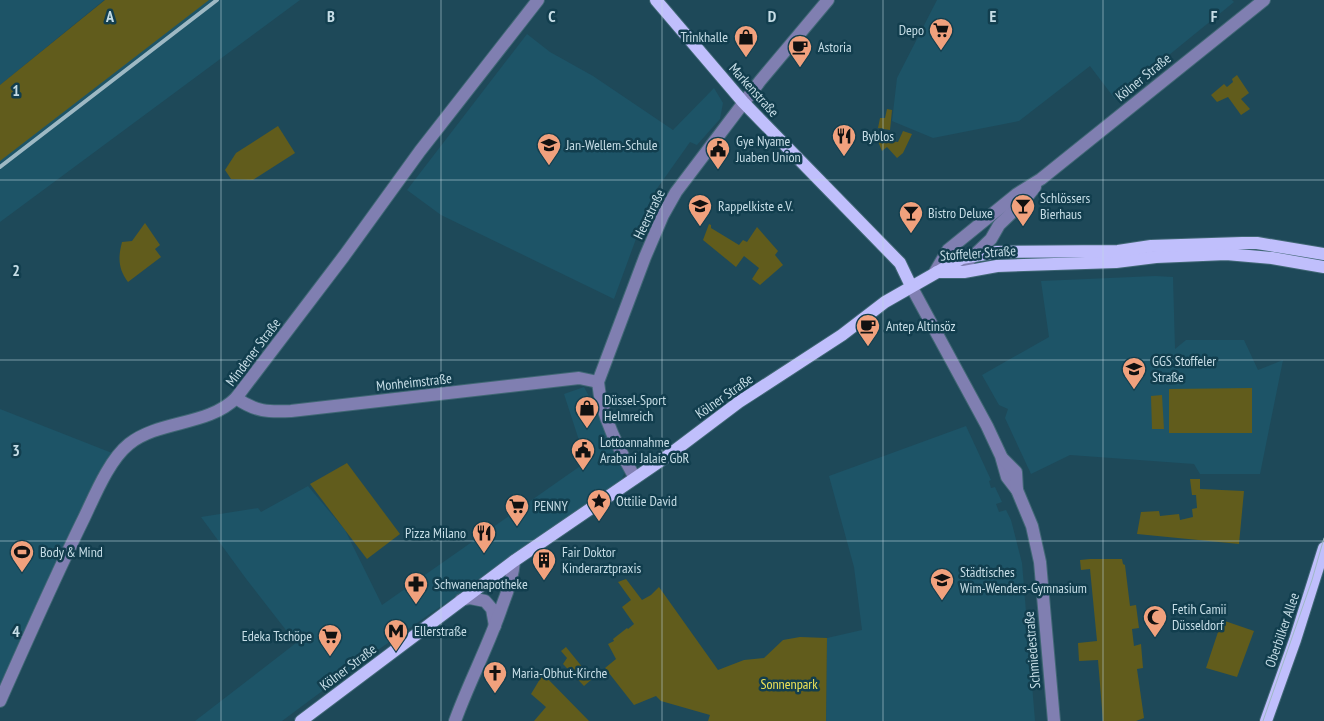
<svg xmlns="http://www.w3.org/2000/svg" width="1324" height="721" viewBox="0 0 1324 721" font-family="'PT Sans Narrow',sans-serif">
  <style>
    .built { fill: #1d5467 }
    .green { fill: #615c1c }
    .lines { fill: none; stroke-linecap: round; stroke-linejoin: round }
    .minor-casing { stroke: #406775; stroke-width: 14 }
    .major-casing { stroke: #406775; stroke-width: 14 }
    .minor { stroke: #807fb1; stroke-width: 12 }
    .major { stroke: #c0bffc; stroke-width: 12 }
    .tram { stroke: #9eb9c4; stroke-width: 1 }
    .rail { stroke: #9eb9c4; stroke-width: 4 }
    .grid { fill: none; stroke: #c6dde6; stroke-width: 1; stroke-opacity: 0.55 }
    .labels { text-anchor: middle; stroke-width: 5; stroke-linejoin: round; paint-order: stroke }
    .poi-label { font-size: 14px; fill: #c6dde6; stroke: #123e4e; text-anchor: start }
    .street-label { font-size: 14px; fill: #c6dde6; stroke: #123e4e }
    .park-label { font-size: 14px; fill: #ede257; stroke: #123e4e }
    .grid-label { font-size: 16px; text-anchor: middle; font-weight: bold; fill: #c6dde6; stroke: #123e4e; stroke-width: 5; stroke-linejoin: round; paint-order: stroke }
  </style>
  <rect width="100%" height="100%" fill="#1e4959"/>
  <g class="built">
    <polygon points="0,0 104,0 0,85"/>
    <polygon points="203,0 300,0 0,222 0,157"/>
    <polygon points="937,0 1232,0 1234,2 1115,99 1090,66 1019,121 933,138 892,121 897,78"/>
    <polygon points="527,34 550,52 593,76 673,130 714,88 723,103 720,119 697,145 690,142 656,190 648,206 614,299 441,215 407,190"/>
    <polygon points="1155,276 1173,277 1175,349 1186,340 1244,340 1258,370 1283,360 1260,474 1200,474 1194,464 1070,455 1031,474 1005,418 1008,409 999,405 982,375 1049,337 1041,281"/>
    <polygon points="584,387 627,467 620,483 372,654 282,721 195,721 296,643 247,580 201,517 258,508 261,512 308,486 345,530 382,605 586,462 564,394"/>
    <polygon points="0,409 112,453 0,684"/>
    <polygon points="966,426 991,480 989,481 991,488 995,487 1002,502 996,504 999,512 1006,510 1011,520 1022,563 1035,721 826,721 827,638 862,630 854,567 829,476"/>
  </g>
  <g class="green">
    <polygon points="105,0 209,0 0,161 0,85"/>
    <polygon points="1237,75 1249,93 1241,99 1250,109 1241,115 1228,97 1217,102 1211,95 1224,84 1227,87 1233,82 1232,79"/>
    <polygon points="887,109 892,110 890,130 878,128 880,118 885,118"/>
    <polygon points="278,126 295,153 253,180 231,179 225,170 236,153"/>
    <polygon points="903,131 912,134 903,153 897,158 887,147 882,151 877,139 898,142"/>
    <path d="M145 223 160 245 155 249 161 257 128 282C118 269 118 257 122 242L132 241Z"/>
    <polygon points="709,224 711,225 711,228 739,245 743,240 747,242 757,227 778,251 775,255 783,265 760,285 752,279 759,268 744,256 736,267 703,240"/>
    <polygon points="1252,388 1252,433 1169,433 1169,389"/>
    <polygon points="1162,395 1164,429 1152,429 1151,396"/>
    <polygon points="347,463 400,534 367,559 310,484"/>
    <polygon points="1190,479 1200,479 1200,489 1244,491 1239,544 1137,534 1141,512 1159,511 1160,516 1179,514 1180,520 1193,517 1192,509 1197,508 1196,495 1192,495"/>
    <polygon points="1090,559 1122,559 1123,564 1125,565 1130,606 1136,605 1139,628 1132,629 1134,646 1141,644 1143,668 1137,669 1144,718 1136,721 1103,721 1098,660 1079,661 1078,643 1097,641 1090,569 1081,570 1080,560"/>
    <polygon points="626,579 642,600 651,595 659,587 718,670 744,660 764,658 783,640 800,637 827,638 826,721 708,721 710,715 661,701 656,696 634,705 605,668 616,659 608,644 614,641 613,639 627,628 628,629 634,624 622,607 631,600 618,582"/>
    <polygon points="1222,620 1254,631 1237,677 1206,668"/>
    <polygon points="566,647 592,679 584,686 563,664 567,658 561,651"/>
    <polygon points="543,674 589,721 534,721 546,707 531,694"/>
  </g>
  <g class="lines">
    <g class="minor-casing">
      <g id="minor">
        <polyline points="949,269 963,266 991,239 999,225 1023,202 1035,187"/>
        <polyline points="935,272 948,250 1017,194 1041,179 1264,0"/>
        <polyline points="911,286 987,426 1001,456 1007,477 1017,490 1032,526 1040,562 1054,721"/>
        <path d="M236 398C256 412 268 412 291 411L579 378 598 382"/>
        <polyline points="1002,458 1016,472 1017,490"/>
        <path d="M635 478C619 449 601 416 598 382L645 257 663 215 676 192 760 81 828 0"/>
        <polyline points="461,600 470,598 485,601 492,609 495,626"/>
        <path d="M0 701C27 640 54 579 84 518 95 495 109 460 129 444 159 420 208 426 236 398L344 256 420 151 538 0"/>
        <path d="M455 721C469 682 489 645 502 606 508 591 513 577 514 561"/>
      </g>
    </g>
    <g class="major-casing">
      <g id="major">
        <polyline points="656,0 743,102 900,263 911,286"/>
        <polyline points="937,272 964,272 997,266 1116,262 1156,257 1226,254 1272,258 1324,267"/>
        <polyline points="301,721 514,561 666,457 739,402 842,335 885,302 962,258 997,252 1118,251 1151,246 1242,243 1257,243 1324,254"/>
        <polyline points="1266,721 1295,640 1324,548"/>
      </g>
    </g>
    <use href="#minor" class="minor"/>
    <use href="#major" class="major"/>
    <polyline class="tram" points="1263,721 1312,580 1324,538"/>
    <polyline class="rail" points="0,167 217,0"/>
  </g>
  <path class="grid" d="M221 0V721M441 0V721M662 0V721M883 0V721M1103 0V721M0 180H1324M0 360H1324M0 541H1324"/>
  <defs>
    <g id="supermarket-pin" transform="scale(1.25)"><path d="M0 17L-7.5 6A9.5 9.5 0 1 1 7.5 6Z" fill="#f1a17d" stroke="#123e4e"/><path d="M-6-5.5h2.5l.6 2H6L4.5 2H-2.5L-4.4-4H-6ZM-1.5 3.2a1.3 1.3 0 1 0 .1 0ZM3 3.2a1.3 1.3 0 1 0 .1 0Z" fill="#111"/></g>
    <g id="shop-pin" transform="scale(1.25)"><path d="M0 17L-7.5 6A9.5 9.5 0 1 1 7.5 6Z" fill="#f1a17d" stroke="#123e4e"/><path d="M-5-2.5h2.3a2.7 3.5 0 0 1 5.4 0H5L5.5 6h-11ZM-1.5-2.5h3a1.5 2.3 0 0 0-3 0Z" fill="#111"/></g>
    <g id="cafe-pin" transform="scale(1.25)"><path d="M0 17L-7.5 6A9.5 9.5 0 1 1 7.5 6Z" fill="#f1a17d" stroke="#123e4e"/><path d="M-5.5-4.5H6V0H3Q3 3.5 0 3.5H-2.5Q-5.5 3.5-5.5 0ZM3-3.2v2h1.7v-2ZM-6 4.5H4V6H-6Z" fill="#111"/></g>
    <g id="restaurant-pin" transform="scale(1.25)"><path d="M0 17L-7.5 6A9.5 9.5 0 1 1 7.5 6Z" fill="#f1a17d" stroke="#123e4e"/><path d="M-5-6h1v4h1v-4h1v4h1v-4h1v5L-1.5 .5V6h-2V.5L-5-1ZM5-6V6H3V1.5H1.5Q1.5-4 5-6Z" fill="#111"/></g>
    <g id="school-pin" transform="scale(1.25)"><path d="M0 17L-7.5 6A9.5 9.5 0 1 1 7.5 6Z" fill="#f1a17d" stroke="#123e4e"/><path d="M0-5L7-2L0 1L-7-2ZM-4 1L0 2.5L4 1V4Q0 6-4 4Z" fill="#111"/></g>
    <g id="civic-pin" transform="scale(1.25)"><path d="M0 17L-7.5 6A9.5 9.5 0 1 1 7.5 6Z" fill="#f1a17d" stroke="#123e4e"/><path d="M-.6-6.5H3V-4.5H.6V-3L4-1V1h2V6H-6V1h2V-1L-.6-3ZM-1.2 2.5V6h2.4V2.5Z" fill="#111"/></g>
    <g id="bar-pin" transform="scale(1.25)"><path d="M0 17L-7.5 6A9.5 9.5 0 1 1 7.5 6Z" fill="#f1a17d" stroke="#123e4e"/><path d="M-6-5H6L.8 .8V4.5H3.5V6h-7V4.5H-.8V.8Z" fill="#111"/></g>
    <g id="sight-pin" transform="scale(1.25)"><path d="M0 17L-7.5 6A9.5 9.5 0 1 1 7.5 6Z" fill="#f1a17d" stroke="#123e4e"/><path d="M0-6L1.8-2.2L6-1.7L2.9 1.2L3.7 5.4L0 3.3L-3.7 5.4L-2.9 1.2L-6-1.7L-1.8-2.2Z" fill="#111"/></g>
    <g id="stadium-pin" transform="scale(1.25)"><path d="M0 17L-7.5 6A9.5 9.5 0 1 1 7.5 6Z" fill="#f1a17d" stroke="#123e4e"/><path d="M0-5a6.5 5 0 1 0 0 10a6.5 5 0 1 0 0-10ZM-3.5-1.8h7v3.6h-7Z" fill="#111"/></g>
    <g id="building-pin" transform="scale(1.25)"><path d="M0 17L-7.5 6A9.5 9.5 0 1 1 7.5 6Z" fill="#f1a17d" stroke="#123e4e"/><path d="M-4-6H4V6H1V3H-1V6H-4ZM-2.5-4.3h1.7v1.8h-1.7ZM.8-4.3h1.7v1.8H.8ZM-2.5-1h1.7V.8h-1.7ZM.8-1h1.7V.8H.8Z" fill="#111"/></g>
    <g id="pharmacy-pin" transform="scale(1.25)"><path d="M0 17L-7.5 6A9.5 9.5 0 1 1 7.5 6Z" fill="#f1a17d" stroke="#123e4e"/><path d="M-2-6h4v4h4v4h-4v4h-4v-4h-4v-4h4Z" fill="#111"/></g>
    <g id="mosque-pin" transform="scale(1.25)"><path d="M0 17L-7.5 6A9.5 9.5 0 1 1 7.5 6Z" fill="#f1a17d" stroke="#123e4e"/><path d="M3.5-4.9A6 6 0 1 0 3.5 4.9A5 5 0 1 1 3.5-4.9Z" fill="#111"/></g>
    <g id="metro-pin" transform="scale(1.25)"><path d="M0 17L-7.5 6A9.5 9.5 0 1 1 7.5 6Z" fill="#f1a17d" stroke="#123e4e"/><path d="M-5.5 5V-5H-3L0 0L3-5H5.5V5H3V-.5L0 4L-3-.5V5Z" fill="#111"/></g>
    <g id="church-pin" transform="scale(1.25)"><path d="M0 17L-7.5 6A9.5 9.5 0 1 1 7.5 6Z" fill="#f1a17d" stroke="#123e4e"/><path d="M-1.2-6h2.4v3.5h3.3v2.4h-3.3V6h-2.4V-.1h-3.3v-2.4h3.3Z" fill="#111"/></g>
  </defs>
  <g fill-rule="evenodd">
    <use href="#supermarket-pin" x="941" y="30"/>
    <use href="#shop-pin" x="746" y="37"/>
    <use href="#cafe-pin" x="800" y="47"/>
    <use href="#restaurant-pin" x="844" y="136"/>
    <use href="#school-pin" x="549" y="145"/>
    <use href="#civic-pin" x="718" y="149"/>
    <use href="#school-pin" x="700" y="206"/>
    <use href="#bar-pin" x="1023" y="206"/>
    <use href="#bar-pin" x="911" y="213"/>
    <use href="#cafe-pin" x="868" y="326"/>
    <use href="#school-pin" x="1134" y="369"/>
    <use href="#shop-pin" x="587" y="408"/>
    <use href="#civic-pin" x="583" y="450"/>
    <use href="#sight-pin" x="599" y="501"/>
    <use href="#supermarket-pin" x="517" y="506"/>
    <use href="#restaurant-pin" x="484" y="533"/>
    <use href="#stadium-pin" x="22" y="552"/>
    <use href="#building-pin" x="544" y="560"/>
    <use href="#school-pin" x="942" y="580"/>
    <use href="#pharmacy-pin" x="416" y="584"/>
    <use href="#mosque-pin" x="1155" y="617"/>
    <use href="#metro-pin" x="396" y="631"/>
    <use href="#supermarket-pin" x="330" y="636"/>
    <use href="#church-pin" x="495" y="673"/>
  </g>
  <g class="labels">
    <g class="poi-label">
      <text x="924" y="35" text-anchor="end">Depo</text>
      <text x="728" y="42" text-anchor="end">Trinkhalle</text>
      <text x="818" y="52">Astoria</text>
      <text x="862" y="141">Byblos</text>
      <text x="736" y="146">Gye Nyame<tspan x="736" dy="16">Juaben Union</tspan></text>
      <text x="566" y="150">Jan-Wellem-Schule</text>
      <text x="1040" y="203">Schlössers<tspan x="1040" dy="16">Bierhaus</tspan></text>
      <text x="718" y="211">Rappelkiste e.V.</text>
      <text x="928" y="218">Bistro Deluxe</text>
      <text x="886" y="331">Antep Altinsöz</text>
      <text x="1152" y="366">GGS Stoffeler<tspan x="1152" dy="16">Straße</tspan></text>
      <text x="604" y="405">Düssel-Sport<tspan x="604" dy="16">Helmreich</tspan></text>
      <text x="600" y="447">Lottoannahme<tspan x="600" dy="16">Arabani Jalaie GbR</tspan></text>
      <text x="616" y="506">Ottilie David</text>
      <text x="534" y="511">PENNY</text>
      <text x="466" y="538" text-anchor="end">Pizza Milano</text>
      <text x="40" y="557">Body &amp; Mind</text>
      <text x="562" y="557">Fair Doktor<tspan x="562" dy="16">Kinderarztpraxis</tspan></text>
      <text x="960" y="577">Städtisches<tspan x="960" dy="16">Wim-Wenders-Gymnasium</tspan></text>
      <text x="434" y="589">Schwanenapotheke</text>
      <text x="1172" y="614">Fetih Camii<tspan x="1172" dy="16">Düsseldorf</tspan></text>
      <text x="414" y="636">Ellerstraße</text>
      <text x="312" y="641" text-anchor="end">Edeka Tschöpe</text>
      <text x="512" y="678">Maria-Obhut-Kirche</text>
    </g>
    <g class="street-label">
      <text transform="translate(1143 77) rotate(-39)" y="5">Kölner Straße</text>
      <text transform="translate(754 90) rotate(48)" y="5">Markenstraße</text>
      <text transform="translate(649 214) rotate(-64)" y="5">Heerstraße</text>
      <text transform="translate(978 253) rotate(-4)" y="5">Stoffeler Straße</text>
      <text transform="translate(253 352) rotate(-53)" y="5">Mindener Straße</text>
      <text transform="translate(414 382) rotate(-6)" y="5">Monheimstraße</text>
      <text transform="translate(724 396) rotate(-35)" y="5">Kölner Straße</text>
      <text transform="translate(1282 630) rotate(-71)" y="5">Oberbilker Allee</text>
      <text transform="translate(1032 650) rotate(-95)" y="5">Schmiedestraße</text>
      <text transform="translate(348 667) rotate(-37)" y="5">Kölner Straße</text>
    </g>
    <g class="park-label">
      <text x="789" y="689">Sonnenpark</text>
    </g>
  </g>
  <g class="grid-label">
    <text x="110" y="22">A</text>
    <text x="331" y="22">B</text>
    <text x="552" y="22">C</text>
    <text x="772" y="22">D</text>
    <text x="993" y="22">E</text>
    <text x="1214" y="22">F</text>
    <text x="16" y="96">1</text>
    <text x="16" y="276">2</text>
    <text x="16" y="456">3</text>
    <text x="16" y="637">4</text>
  </g>
</svg>
